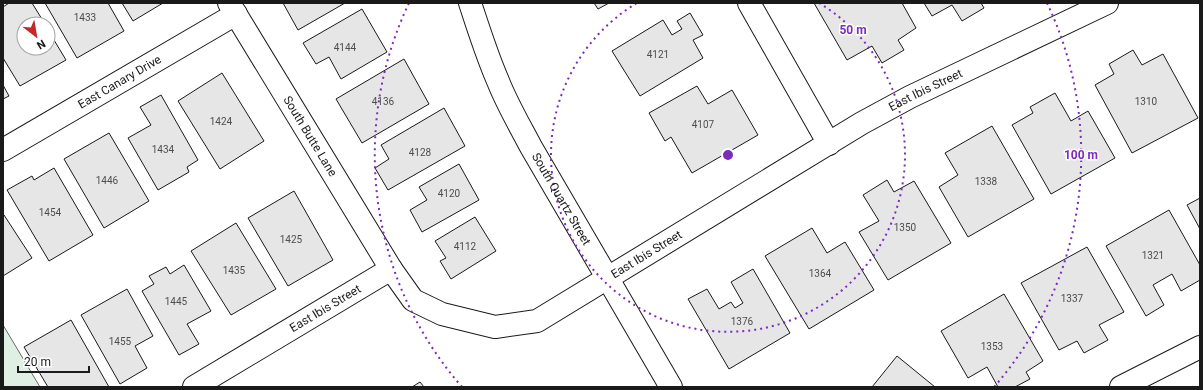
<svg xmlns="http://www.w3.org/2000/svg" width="1203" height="390" viewBox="0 0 1203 390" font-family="Roboto,sans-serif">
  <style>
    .green { fill: #e0efe3; stroke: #6a6a6a }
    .building { fill: #e6e6e6; stroke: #1a1a1a }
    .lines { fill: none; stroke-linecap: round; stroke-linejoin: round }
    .minor-casing { stroke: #1a1a1a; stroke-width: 24 }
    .minor { stroke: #fff; stroke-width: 22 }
    .ring { fill: none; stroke: #7b2cbf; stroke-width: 2; stroke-dasharray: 2 4 }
    .labels { text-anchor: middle; stroke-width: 3; stroke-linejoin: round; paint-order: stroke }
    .number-label { font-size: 10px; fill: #4d4d4d }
    .street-label { font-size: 12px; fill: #1a1a1a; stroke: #fff }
    .centre { fill: #7b2cbf; stroke: #fff; stroke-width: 2 }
    .ring-label { font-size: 12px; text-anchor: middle; font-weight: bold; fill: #7b2cbf; stroke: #fff; stroke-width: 3; stroke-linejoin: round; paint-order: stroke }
  </style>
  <rect width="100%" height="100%" fill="#fff"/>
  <polygon class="green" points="3,325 40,387 3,387"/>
  <g class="building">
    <polygon points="9,3 32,3 45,24 24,24 24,48 48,48 48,30 66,60 20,86 3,58 3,7"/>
    <polygon points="45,3 108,3 124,31 77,58"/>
    <polygon points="122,3 163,3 133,21"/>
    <polygon points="283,3 345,3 298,30"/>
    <polygon points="594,3 609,3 598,9"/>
    <polygon points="814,3 902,3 916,28 898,40 904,50 882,63 872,46 847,60"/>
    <polygon points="924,3 981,3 984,8 962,21 952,5 932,16"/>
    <polygon points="362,9 387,52 341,79 329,57 316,64 303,43"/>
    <polygon points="690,13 703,35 693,40 703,58 640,96 612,51 663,20 672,35 682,29 677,21"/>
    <polygon points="1133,50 1142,65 1163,54 1198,118 1132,153 1095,85 1114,74 1109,64"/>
    <polygon points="404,59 429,104 362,143 336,99"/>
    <polygon points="222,73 264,141 220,169 178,101"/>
    <polygon points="3,85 9,96 3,99"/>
    <polygon points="697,86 708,104 732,90 758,135 692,173 671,137 665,141 649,113"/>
    <polygon points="1055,93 1071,121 1088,111 1115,158 1051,194 1012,125 1033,113 1030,107"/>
    <polygon points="161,95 198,160 187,167 189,172 158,190 128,138 151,125 140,107"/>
    <polygon points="444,108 465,146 388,190 375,168 389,159 381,145"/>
    <polygon points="992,126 1034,199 968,237 939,187 958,175 945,153"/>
    <polygon points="109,133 149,201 104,228 64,159"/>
    <polygon points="459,164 479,200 422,232 410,210 427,200 419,187"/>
    <polygon points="54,168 93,235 49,261 7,190 32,176 34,180"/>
    <polygon points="887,180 894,192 914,181 951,243 888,280 859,232 879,221 863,195"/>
    <polygon points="294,191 333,260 288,286 248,218"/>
    <polygon points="1200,198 1200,229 1187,205"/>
    <polygon points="1169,210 1200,265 1200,280 1181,291 1172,274 1153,285 1164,305 1146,316 1106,246"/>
    <polygon points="3,215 4,215 32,258 3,276"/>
    <polygon points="475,217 496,251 451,279 440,261 446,258 435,241"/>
    <polygon points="236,223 276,289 231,315 191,251"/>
    <polygon points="812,228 827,253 845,242 874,290 809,329 765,256"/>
    <polygon points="1087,247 1124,312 1099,325 1108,340 1084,353 1077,341 1059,350 1021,283"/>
    <polygon points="184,265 211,311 187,324 199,344 179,355 142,291 154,284 149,276 166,267 170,274"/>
    <polygon points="753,269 790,333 729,369 688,299 707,289 719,309 731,302 735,308 743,303 731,282"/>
    <polygon points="127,289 153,336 135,346 147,368 120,384 81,315"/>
    <polygon points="1004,294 1043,361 1026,372 1030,379 1015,387 998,387 987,367 968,378 941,331"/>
    <polygon points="71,320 109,387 48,387 24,347"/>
    <polygon points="897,356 935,387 872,387"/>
    <polygon points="420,382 424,387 412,387"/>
  </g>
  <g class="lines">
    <g class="minor-casing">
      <g id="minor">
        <path id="s1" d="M229 3 391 269"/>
        <path id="s2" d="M470 3C479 30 487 56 498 81 507 104 520 126 531 147L671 387"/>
        <polyline points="749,3 829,144"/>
        <path id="s3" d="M3 150 236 14"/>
        <path id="s4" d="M194 387 391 269 413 300 442 314 495 327 537 321 862 123 910 97 1107 3"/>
        <polyline points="1121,387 1200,347"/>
      </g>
    </g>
    <use href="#minor" class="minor"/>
  </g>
  <g class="ring">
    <path d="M819 3A177 177 0 1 1 637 3"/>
    <path d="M462 387A353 353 0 0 1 409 3M1047 3A353 353 0 0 1 994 387"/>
  </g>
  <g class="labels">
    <g class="number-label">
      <text x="85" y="21">1433</text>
      <text x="345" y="51">4144</text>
      <text x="658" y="58">4121</text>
      <text x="383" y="105">4136</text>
      <text x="1146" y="105">1310</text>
      <text x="221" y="125">1424</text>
      <text x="703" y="128">4107</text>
      <text x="163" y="153">1434</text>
      <text x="420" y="156">4128</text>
      <text x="107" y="184">1446</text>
      <text x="986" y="185">1338</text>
      <text x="449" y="197">4120</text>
      <text x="50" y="216">1454</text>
      <text x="905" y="231">1350</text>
      <text x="291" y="243">1425</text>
      <text x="465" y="250">4112</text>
      <text x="1153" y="259">1321</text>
      <text x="234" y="274">1435</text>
      <text x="820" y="277">1364</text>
      <text x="1072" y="302">1337</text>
      <text x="176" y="305">1445</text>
      <text x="742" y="325">1376</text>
      <text x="120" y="345">1455</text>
      <text x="992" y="350">1353</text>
    </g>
    <g class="street-label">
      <text dy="4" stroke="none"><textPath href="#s3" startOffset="135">East Canary Drive</textPath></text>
      <text dy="4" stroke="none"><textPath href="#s4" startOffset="849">East Ibis Street</textPath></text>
      <text dy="4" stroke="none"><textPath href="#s1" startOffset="156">South Butte Lane</textPath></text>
      <text dy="4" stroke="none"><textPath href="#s2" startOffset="217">South Quartz Street</textPath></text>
      <text dy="4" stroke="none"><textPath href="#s4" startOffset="525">East Ibis Street</textPath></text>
      <text dy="4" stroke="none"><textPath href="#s4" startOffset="153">East Ibis Street</textPath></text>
    </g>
  </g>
  <circle cx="728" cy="155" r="6" class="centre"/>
  <g class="ring-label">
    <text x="853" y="34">50 m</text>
    <text x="1081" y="159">100 m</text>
  </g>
  <rect width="1203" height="390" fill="none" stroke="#1a1a1a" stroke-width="8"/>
  <g transform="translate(36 36) rotate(149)"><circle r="19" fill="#ffffff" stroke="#a3a3a3"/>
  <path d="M0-3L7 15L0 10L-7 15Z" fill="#c62828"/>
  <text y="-6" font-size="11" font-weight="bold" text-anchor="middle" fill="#1a1a1a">N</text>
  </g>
  <path d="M18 366v6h71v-6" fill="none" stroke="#1a1a1a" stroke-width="2"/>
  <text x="24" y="366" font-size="12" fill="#1a1a1a" stroke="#ffffff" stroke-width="3" paint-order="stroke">20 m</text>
</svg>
